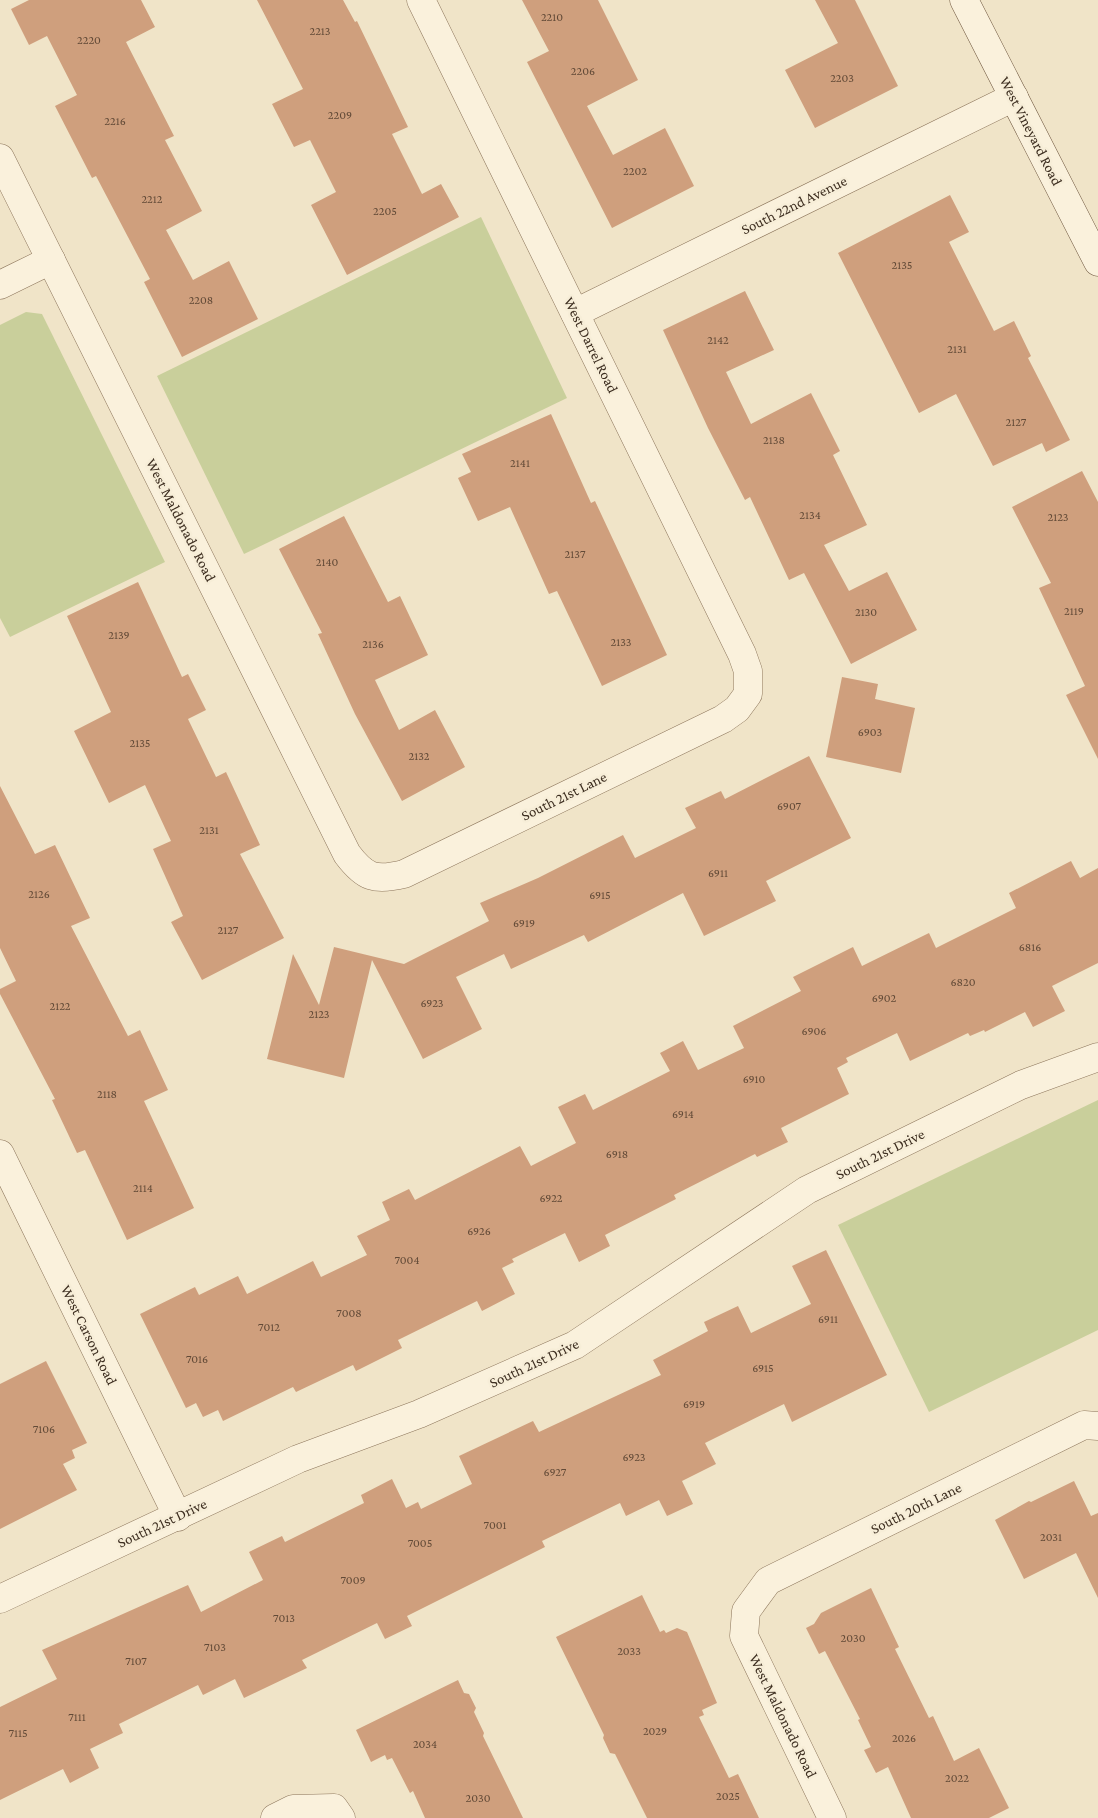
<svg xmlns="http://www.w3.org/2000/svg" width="1098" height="1818" viewBox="0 0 1098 1818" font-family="'Crimson Pro',serif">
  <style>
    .green { fill: #c9cf9b }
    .building { fill: #cf9f7d }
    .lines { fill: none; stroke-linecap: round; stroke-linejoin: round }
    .street-casing { stroke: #8d765c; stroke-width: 29 }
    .secondary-casing { stroke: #6f573f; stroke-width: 29 }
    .street { stroke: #faf1dc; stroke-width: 28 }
    .secondary { stroke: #faf1dc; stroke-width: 28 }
    .labels { text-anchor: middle; stroke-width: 5; stroke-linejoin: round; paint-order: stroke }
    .number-label { font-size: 12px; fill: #624a37 }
    .street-label { font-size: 15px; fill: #3d2e20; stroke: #f7eed8 }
  </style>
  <rect width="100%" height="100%" fill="#f0e4c8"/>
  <g class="green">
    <polygon points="481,217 567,398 244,554 157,376"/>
    <polygon points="26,312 42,314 165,562 10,637 0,618 0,325"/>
    <polygon points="1098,1100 1098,1330 929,1412 838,1225"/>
  </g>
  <g class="building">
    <polygon points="29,0 141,0 155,27 126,42 174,136 165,140 202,211 166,230 193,280 229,261 258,319 182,357 144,282 150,279 96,176 92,178 55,106 77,95 47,36 29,45 11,9"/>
    <polygon points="257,0 343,0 355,22 357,21 408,127 392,134 422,194 441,184 459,217 347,275 311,205 336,192 310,140 294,147 272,104 303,89"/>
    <polygon points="522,0 598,0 638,80 587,106 613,155 665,128 694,186 612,228 527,62 549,51"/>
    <polygon points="815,0 855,0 898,86 815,128 785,70 838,43"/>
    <polygon points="950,195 969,232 949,242 994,331 1014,321 1031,356 1028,358 1070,440 1046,452 1042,443 993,466 956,394 919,413 838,253"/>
    <polygon points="745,291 774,350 726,372 751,424 811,393 840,451 833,455 867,525 824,545 849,591 887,572 917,630 851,664 804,573 789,580 750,497 745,500 708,428 663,330"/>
    <polygon points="551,414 591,503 595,501 667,655 602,686 557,591 549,594 510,507 478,521 458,478 471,472 462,454"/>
    <polygon points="1082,471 1098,502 1098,759 1066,695 1085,686 1039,588 1051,583 1012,507"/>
    <polygon points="344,516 388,602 400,596 428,655 375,680 399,730 435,710 465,767 402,801 355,714 318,634 322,633 279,549"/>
    <polygon points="138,582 182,677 188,674 206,710 188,719 216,777 226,772 260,845 240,854 284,938 202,980 171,922 183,916 153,849 171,841 145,785 109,803 74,731 111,712 67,616"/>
    <polygon points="842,677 878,684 875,699 915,708 901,773 826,757"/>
    <polygon points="809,756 851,838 766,881 776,901 704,936 683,893 588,942 584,935 511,969 504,954 456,977 482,1029 423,1059 372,960 344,1078 267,1059 293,954 319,1005 334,947 404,964 489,921 480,903 538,878 623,835 635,858 696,828 685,808 721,791 725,799"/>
    <polygon points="0,786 35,854 55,845 90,918 71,926 128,1036 140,1030 168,1090 144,1101 194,1208 127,1240 85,1150 77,1153 52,1100 55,1099 0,994 0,989 16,981 0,948"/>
    <polygon points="1071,861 1080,878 1098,868 1098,963 1052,986 1065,1011 1033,1027 1025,1012 985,1032 984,1030 970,1036 968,1033 910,1061 897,1033 846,1058 848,1062 837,1068 849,1094 781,1128 788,1142 757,1157 755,1154 674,1195 676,1199 605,1235 610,1246 579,1262 565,1233 512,1259 514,1262 502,1268 515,1294 482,1311 477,1301 398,1340 402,1348 356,1371 353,1365 296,1392 293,1387 223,1421 218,1410 203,1417 196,1403 186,1408 140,1314 195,1287 199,1295 238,1276 247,1294 313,1261 321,1277 367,1255 357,1236 390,1220 382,1202 409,1189 415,1200 520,1146 531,1166 576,1143 558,1107 585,1094 593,1110 670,1071 660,1053 683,1041 698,1070 744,1048 733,1026 801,991 793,977 853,947 862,966 929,933 936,948 1016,908 1009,893"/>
    <polygon points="826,1250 887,1375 792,1422 784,1404 705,1443 716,1464 682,1481 693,1504 667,1516 659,1500 626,1516 620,1503 542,1541 545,1547 407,1616 412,1626 385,1639 377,1623 302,1660 307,1668 244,1698 235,1679 203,1695 198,1685 119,1724 123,1733 90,1749 99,1768 70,1783 63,1769 0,1800 0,1707 57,1679 42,1650 188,1585 201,1612 263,1580 249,1552 282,1536 285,1542 364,1503 361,1495 392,1479 406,1508 418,1502 421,1509 472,1484 459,1456 533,1421 539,1432 661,1375 653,1360 708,1331 704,1322 738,1306 751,1333 811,1304 792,1266"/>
    <polygon points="46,1361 87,1443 72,1450 75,1458 63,1464 77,1490 0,1529 0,1384"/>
    <polygon points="1074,1481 1091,1516 1098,1513 1098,1598 1076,1553 1024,1579 995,1520 1029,1501 1031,1502"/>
    <polygon points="871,1588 899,1647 895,1649 929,1718 933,1716 954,1761 979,1748 1009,1808 989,1818 911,1818 888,1767 876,1773 864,1750 871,1747 858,1720 860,1719 825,1651 819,1654 806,1628 814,1624 821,1613"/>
    <polygon points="642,1595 660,1632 664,1630 666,1633 677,1628 687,1632 717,1703 702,1710 704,1715 699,1717 729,1778 738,1774 759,1818 647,1818 615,1754 610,1753 603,1738 604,1735 556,1637"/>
    <polygon points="458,1680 464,1693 469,1694 476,1708 474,1712 484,1733 483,1736 523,1818 425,1818 413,1791 410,1793 392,1758 387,1760 385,1755 371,1762 356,1730"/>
  </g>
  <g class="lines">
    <g class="street-casing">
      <g id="street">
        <path d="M0 158 347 854C365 878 375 881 404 874L723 719 737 709 748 694V671L742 654 421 0"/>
        <polyline points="0,285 51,260"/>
        <polyline points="575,313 1014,97"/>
        <polyline points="0,1154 178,1517"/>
        <polyline points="0,1599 298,1459 419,1414 575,1345 807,1190 1021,1085 1098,1057"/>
        <polyline points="275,1818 293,1809 334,1808 341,1818"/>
        <polyline points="832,1818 744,1636 746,1611 768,1581 1084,1425 1098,1426"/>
      </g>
    </g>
    <g class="secondary-casing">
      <polyline id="secondary" points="964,0 1098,262"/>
    </g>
    <use href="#street" class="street"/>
    <use href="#secondary" class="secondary"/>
  </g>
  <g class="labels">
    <g class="number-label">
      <text x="552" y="21">2210</text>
      <text x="320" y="35">2213</text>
      <text x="89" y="44">2220</text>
      <text x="583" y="75">2206</text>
      <text x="842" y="82">2203</text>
      <text x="340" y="119">2209</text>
      <text x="115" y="125">2216</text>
      <text x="635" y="175">2202</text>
      <text x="152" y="203">2212</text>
      <text x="385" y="215">2205</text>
      <text x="902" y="269">2135</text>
      <text x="201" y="304">2208</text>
      <text x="718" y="344">2142</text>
      <text x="957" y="353">2131</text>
      <text x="1016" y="426">2127</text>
      <text x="774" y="444">2138</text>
      <text x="520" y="467">2141</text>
      <text x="810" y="519">2134</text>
      <text x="1058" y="521">2123</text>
      <text x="575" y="558">2137</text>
      <text x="327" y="566">2140</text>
      <text x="1074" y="615">2119</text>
      <text x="866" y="616">2130</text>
      <text x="119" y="639">2139</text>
      <text x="621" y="646">2133</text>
      <text x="373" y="648">2136</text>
      <text x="870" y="736">6903</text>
      <text x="140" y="747">2135</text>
      <text x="419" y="760">2132</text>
      <text x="789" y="810">6907</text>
      <text x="209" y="834">2131</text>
      <text x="718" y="877">6911</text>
      <text x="39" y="898">2126</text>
      <text x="600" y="899">6915</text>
      <text x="524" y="927">6919</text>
      <text x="228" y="934">2127</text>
      <text x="1030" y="951">6816</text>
      <text x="963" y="986">6820</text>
      <text x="884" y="1002">6902</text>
      <text x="432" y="1007">6923</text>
      <text x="60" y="1010">2122</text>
      <text x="319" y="1018">2123</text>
      <text x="814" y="1035">6906</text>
      <text x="754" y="1083">6910</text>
      <text x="107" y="1098">2118</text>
      <text x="683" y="1118">6914</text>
      <text x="617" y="1158">6918</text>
      <text x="143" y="1192">2114</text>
      <text x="551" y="1202">6922</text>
      <text x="479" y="1235">6926</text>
      <text x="407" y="1264">7004</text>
      <text x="349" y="1317">7008</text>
      <text x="828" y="1323">6911</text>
      <text x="269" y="1331">7012</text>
      <text x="197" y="1363">7016</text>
      <text x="763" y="1372">6915</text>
      <text x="694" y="1408">6919</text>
      <text x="44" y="1433">7106</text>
      <text x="634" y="1461">6923</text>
      <text x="555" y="1476">6927</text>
      <text x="495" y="1529">7001</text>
      <text x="1051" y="1541">2031</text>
      <text x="420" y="1547">7005</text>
      <text x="353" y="1584">7009</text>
      <text x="284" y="1622">7013</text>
      <text x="853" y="1642">2030</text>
      <text x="215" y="1651">7103</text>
      <text x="629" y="1655">2033</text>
      <text x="136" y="1665">7107</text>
      <text x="77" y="1721">7111</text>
      <text x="655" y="1735">2029</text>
      <text x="18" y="1737">7115</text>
      <text x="904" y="1742">2026</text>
      <text x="425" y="1748">2034</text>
      <text x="957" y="1782">2022</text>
      <text x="728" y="1800">2025</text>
      <text x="478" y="1802">2030</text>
    </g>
    <g class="street-label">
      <text transform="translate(1031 131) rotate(63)" y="5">West Vineyard Road</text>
      <text transform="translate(794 205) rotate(-26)" y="5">South 22nd Avenue</text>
      <text transform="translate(591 345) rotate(64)" y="5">West Darrel Road</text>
      <text transform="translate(181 520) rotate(63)" y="5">West Maldonado Road</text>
      <text transform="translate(564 796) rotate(-26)" y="5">South 21st Lane</text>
      <text transform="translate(880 1154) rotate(-26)" y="5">South 21st Drive</text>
      <text transform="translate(89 1335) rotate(64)" y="5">West Carson Road</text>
      <text transform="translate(534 1363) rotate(-25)" y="5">South 21st Drive</text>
      <text transform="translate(916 1508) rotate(-26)" y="5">South 20th Lane</text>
      <text transform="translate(162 1523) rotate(-25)" y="5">South 21st Drive</text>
      <text transform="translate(783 1716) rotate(64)" y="5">West Maldonado Road</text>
    </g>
  </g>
</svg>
